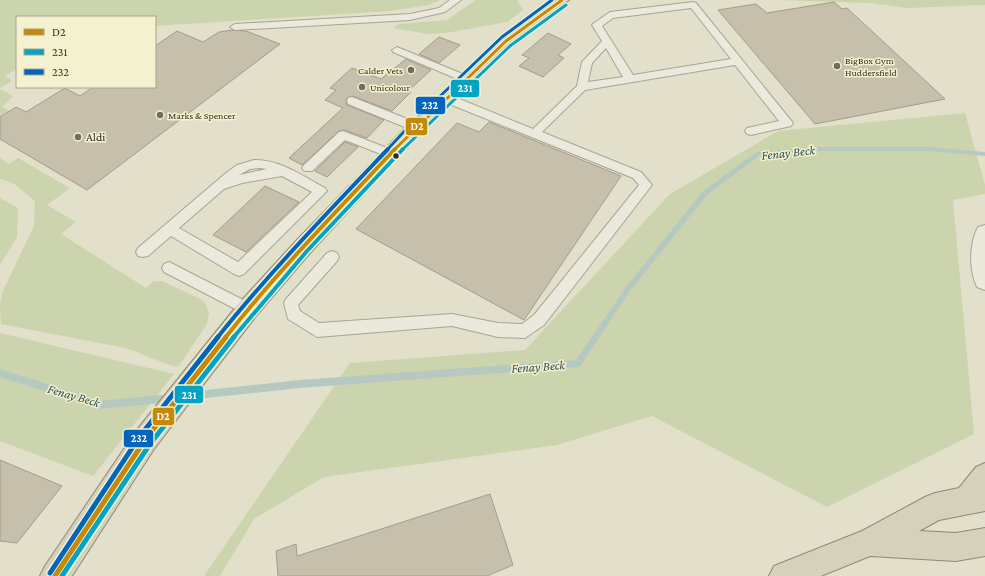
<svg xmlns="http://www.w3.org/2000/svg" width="985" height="576" viewBox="0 0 985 576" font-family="'Crimson Pro',serif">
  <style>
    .green { fill: #cbd4ad }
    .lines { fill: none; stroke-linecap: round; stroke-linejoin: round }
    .stream { fill: #b6c9c0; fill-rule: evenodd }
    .building { fill: #c6bfab; stroke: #a29c8a }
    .lane-casing { stroke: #a7a494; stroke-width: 2 }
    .street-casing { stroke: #a7a494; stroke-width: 2 }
    .highway-casing { stroke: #8d897a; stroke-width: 2 }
    .lane { fill: #eae9dc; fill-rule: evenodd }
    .street { fill: #eae9dc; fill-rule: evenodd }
    .highway { fill: #d5d1bb; fill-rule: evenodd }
    .bus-1-far2-casing { stroke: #f4f1cf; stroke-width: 5 }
    .bus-1-far1-casing { stroke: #f4f1cf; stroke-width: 7 }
    .bus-1-casing { stroke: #f4f1cf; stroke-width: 8 }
    .bus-2-far2-casing { stroke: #f4f1cf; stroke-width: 5 }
    .bus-2-far1-casing { stroke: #f4f1cf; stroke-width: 7 }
    .bus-2-casing { stroke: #f4f1cf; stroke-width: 8 }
    .bus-3-far2-casing { stroke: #f4f1cf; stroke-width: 5 }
    .bus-3-far1-casing { stroke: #f4f1cf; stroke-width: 7 }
    .bus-3-casing { stroke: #f4f1cf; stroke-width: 8 }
    .bus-1-far2 { stroke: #c68807; stroke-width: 3 }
    .bus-1-far1 { stroke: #c68807; stroke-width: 4 }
    .bus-1 { stroke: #c68807; stroke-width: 5 }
    .bus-2-far2 { stroke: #03a3c5; stroke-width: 3 }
    .bus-2-far1 { stroke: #03a3c5; stroke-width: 4 }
    .bus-2 { stroke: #03a3c5; stroke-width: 5 }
    .bus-3-far2 { stroke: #0065bd; stroke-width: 3 }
    .bus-3-far1 { stroke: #0065bd; stroke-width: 4 }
    .bus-3 { stroke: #0065bd; stroke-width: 5 }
    .poi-dot { fill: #726c5a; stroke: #f4f1cf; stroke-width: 1.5 }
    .bus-dot { fill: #352d1d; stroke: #f4f1cf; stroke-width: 1.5 }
    .labels { text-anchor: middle; stroke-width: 3; stroke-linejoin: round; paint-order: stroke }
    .far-poi-label { font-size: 10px; fill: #352d1d; stroke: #f4f1cf; text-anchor: start }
    .poi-label { font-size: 12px; fill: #352d1d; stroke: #f4f1cf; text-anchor: start }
    .water-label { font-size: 13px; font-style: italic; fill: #2c4f54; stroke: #f4f1cf }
    .line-badge { stroke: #f4f1cf; stroke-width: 1.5 }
    .badge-label { font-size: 11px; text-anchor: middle; font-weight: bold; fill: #fff }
  </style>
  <rect width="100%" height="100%" fill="#e2e0ca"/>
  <g class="green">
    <polygon points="0,0 440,0 429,5 390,11 155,26 155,17 17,17 17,69 5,76 12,81 0,88"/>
    <polygon points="476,0 517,0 523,10 507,22 446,33 428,34 393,28 399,24 447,20"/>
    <polygon points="777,0 985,0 985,5 908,8 869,3"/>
    <polygon points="0,89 13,96 2,107 9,111 0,117"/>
    <polygon points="965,113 985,185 985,194 953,200 974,434 827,507 652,416 557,445 324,477 254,519 220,576 204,576 350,363 525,350 670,194 778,131"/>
    <path d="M0 158 9 164 18 158 70 188 47 205 76 222 61 234 146 288 154 281H162L204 301 209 313 207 324 178 367C159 363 143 353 125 348L1 324 0 304 2 293 34 226 35 201 13 183 0 179Z"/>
    <polygon points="0,198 18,208 17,237 0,265"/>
    <polygon points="0,333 174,374 93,476 0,441"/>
  </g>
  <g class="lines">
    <g class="stream">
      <polygon points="814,147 930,147 985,152 985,156 930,151 814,151 760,155 707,195 630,291 581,365 578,367 300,388 187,400 184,399 183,396 184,393 187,392 300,380 576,360 626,287 703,191 757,152"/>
      <polygon points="0,369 100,401 171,394 174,395 175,398 174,401 171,402 100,409 0,377"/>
    </g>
  </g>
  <g class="building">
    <polygon points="834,2 842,9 847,8 945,99 815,124 718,10 756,4 767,13"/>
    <polygon points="232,30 246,31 280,44 87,190 0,139 0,117 16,107 26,112 65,88 80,96 93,87 155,87 155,46 177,31 203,42 219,32"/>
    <polygon points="548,33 571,44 558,55 564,58 543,77 519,66 529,58 522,55"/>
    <polygon points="439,37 460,45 439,63 419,54"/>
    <polygon points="406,59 431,70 408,91 411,92 392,111 353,96 347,98 346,101 347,105 384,120 367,138 344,130 339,131 302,165 289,158 343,108 325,100 336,90 330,88 352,68 381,79"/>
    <polygon points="489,122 621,176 524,320 356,229 457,123 479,132"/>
    <polygon points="345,142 358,147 327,177 315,171"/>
    <polygon points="265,186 299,202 246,252 213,235"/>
    <polygon points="0,460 62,486 17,543 0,541"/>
    <polygon points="490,494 513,565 487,576 278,576 276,551 296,544 297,556"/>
  </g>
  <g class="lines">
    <g class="lane-casing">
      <g id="lane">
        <polygon points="450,0 461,0 445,12 410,20 235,30 230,27 235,24 410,14 439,8"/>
        <path d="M693 2 696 3 793 123 791 126 751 135 747 134 745 131 747 128 779 121 735 65 585 90 542 132 641 172 652 185 544 325 525 338 498 337 452 326 317 337 288 319 284 303 286 299 327 253 332 251 337 253 339 257 337 261 298 305 300 311 319 323 452 314 498 323 522 324 534 315 639 185 633 178 442 101 441 98 442 95H450L533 129 577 86 582 62 602 41 592 25 594 23 610 12ZM691 8 731 59 633 75 602 26 613 18ZM606 48 623 77 588 82 592 63Z"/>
        <polygon points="397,47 470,77 471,79 470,81 462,81 393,52 392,50"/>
        <polygon points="352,97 420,124 422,127 420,130 412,130 348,104 347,101 348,98"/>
        <polygon points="343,131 395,151 397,154 395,157 391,158 345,140 312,171 304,171 302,168 304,165 339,132"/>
        <path d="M254 160C279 159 303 176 325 188L327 191 244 274 239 276 234 274 171 236 148 256 143 257 138 256 136 252 138 248 226 173 237 165ZM260 168 267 169 239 175 250 169ZM282 176 312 192 238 262 179 228 224 189 242 183Z"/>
        <polygon points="169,262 253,305 255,309 253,313 248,315 243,313 164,272 162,268 164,264"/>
      </g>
    </g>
    <g class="street-casing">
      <path id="street" d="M985 225V290L977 287C969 270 969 244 978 227Z"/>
    </g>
    <g class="highway-casing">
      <g id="highway">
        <polygon points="553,0 569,0 512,44 422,131 310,253 256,316 154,449 72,576 40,576 45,566 136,431 240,302 296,241 410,123 500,38"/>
        <polygon points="985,463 985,511 939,520 919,531 956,533 985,528 985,556 956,561 870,556 821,576 769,576 774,566 862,531 925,497 935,493 959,488 976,467"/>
      </g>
    </g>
    <use href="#lane" class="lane"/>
    <use href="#street" class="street"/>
    <use href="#highway" class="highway"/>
    <g class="bus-1-far2-casing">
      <polyline id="bus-1-far2" points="394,150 506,41 562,0"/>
    </g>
    <g class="bus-1-far1-casing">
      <path id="bus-1-far1" d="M225 338C277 272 337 211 395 149"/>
    </g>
    <g class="bus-1-casing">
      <polyline id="bus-1" points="55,576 145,440 226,337"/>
    </g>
    <g class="bus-2-far2-casing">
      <polyline id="bus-2-far2" points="402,150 510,46 566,5"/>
    </g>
    <g class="bus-2-far1-casing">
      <polyline id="bus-2-far1" points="233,338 307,251 403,149"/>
    </g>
    <g class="bus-2-casing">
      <polyline id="bus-2" points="62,576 150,444 234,337"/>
    </g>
    <g class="bus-3-far2-casing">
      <polyline id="bus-3-far2" points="387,150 412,123 502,37 552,0"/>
    </g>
    <g class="bus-3-far1-casing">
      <path id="bus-3-far1" d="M217 338C270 272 329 211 388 149"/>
    </g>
    <g class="bus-3-casing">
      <polyline id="bus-3" points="50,573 140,436 218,337"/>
    </g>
    <use href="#bus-1-far2" class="bus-1-far2"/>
    <use href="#bus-1-far1" class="bus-1-far1"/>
    <use href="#bus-1" class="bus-1"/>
    <use href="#bus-2-far2" class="bus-2-far2"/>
    <use href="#bus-2-far1" class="bus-2-far1"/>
    <use href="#bus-2" class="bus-2"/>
    <use href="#bus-3-far2" class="bus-3-far2"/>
    <use href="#bus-3-far1" class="bus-3-far1"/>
    <use href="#bus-3" class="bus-3"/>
  </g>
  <g class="poi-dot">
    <circle cx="837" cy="66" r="4"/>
    <circle cx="411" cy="70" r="4"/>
    <circle cx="362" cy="87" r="4"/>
    <circle cx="160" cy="115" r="4"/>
    <circle cx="78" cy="137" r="4"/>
  </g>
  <circle class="bus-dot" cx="396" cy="156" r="3.5"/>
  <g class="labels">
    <g class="far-poi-label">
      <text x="845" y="64">BigBox Gym<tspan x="845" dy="12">Huddersfield</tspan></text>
      <text x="403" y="74" text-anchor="end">Calder Vets</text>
      <text x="370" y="91">Unicolour</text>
      <text x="168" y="119">Marks &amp; Spencer</text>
    </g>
    <g class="poi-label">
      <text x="86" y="141">Aldi</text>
    </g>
    <g class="water-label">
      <text transform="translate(788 152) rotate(-6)" y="5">Fenay Beck</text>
      <text transform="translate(538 366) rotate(-4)" y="5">Fenay Beck</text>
      <text transform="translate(74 395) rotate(16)" y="5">Fenay Beck</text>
    </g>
  </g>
  <g class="line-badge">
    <rect x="450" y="79" width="30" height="19" rx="4" fill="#03a3c5"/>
    <rect x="415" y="96" width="31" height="19" rx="4" fill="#0065bd"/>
    <rect x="405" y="117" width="23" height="19" rx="4" fill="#c68807"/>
    <rect x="174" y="385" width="30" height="19" rx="4" fill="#03a3c5"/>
    <rect x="152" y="407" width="23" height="19" rx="4" fill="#c68807"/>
    <rect x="123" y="429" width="31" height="19" rx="4" fill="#0065bd"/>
  </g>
  <g class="badge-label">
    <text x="465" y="92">231</text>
    <text x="430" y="109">232</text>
    <text x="417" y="130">D2</text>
    <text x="189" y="399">231</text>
    <text x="163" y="420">D2</text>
    <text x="139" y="442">232</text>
  </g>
  <rect x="16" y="16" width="140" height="72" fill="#f4f1cf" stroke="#a8a388"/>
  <rect x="24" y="29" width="20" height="6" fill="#c68807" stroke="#a8a388"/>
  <text x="52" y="36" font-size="12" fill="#352d1d">D2</text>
  <rect x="24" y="49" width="20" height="6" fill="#03a3c5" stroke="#a8a388"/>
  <text x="52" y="56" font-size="12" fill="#352d1d">231</text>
  <rect x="24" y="69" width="20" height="6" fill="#0065bd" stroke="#a8a388"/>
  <text x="52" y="76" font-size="12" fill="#352d1d">232</text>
</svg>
